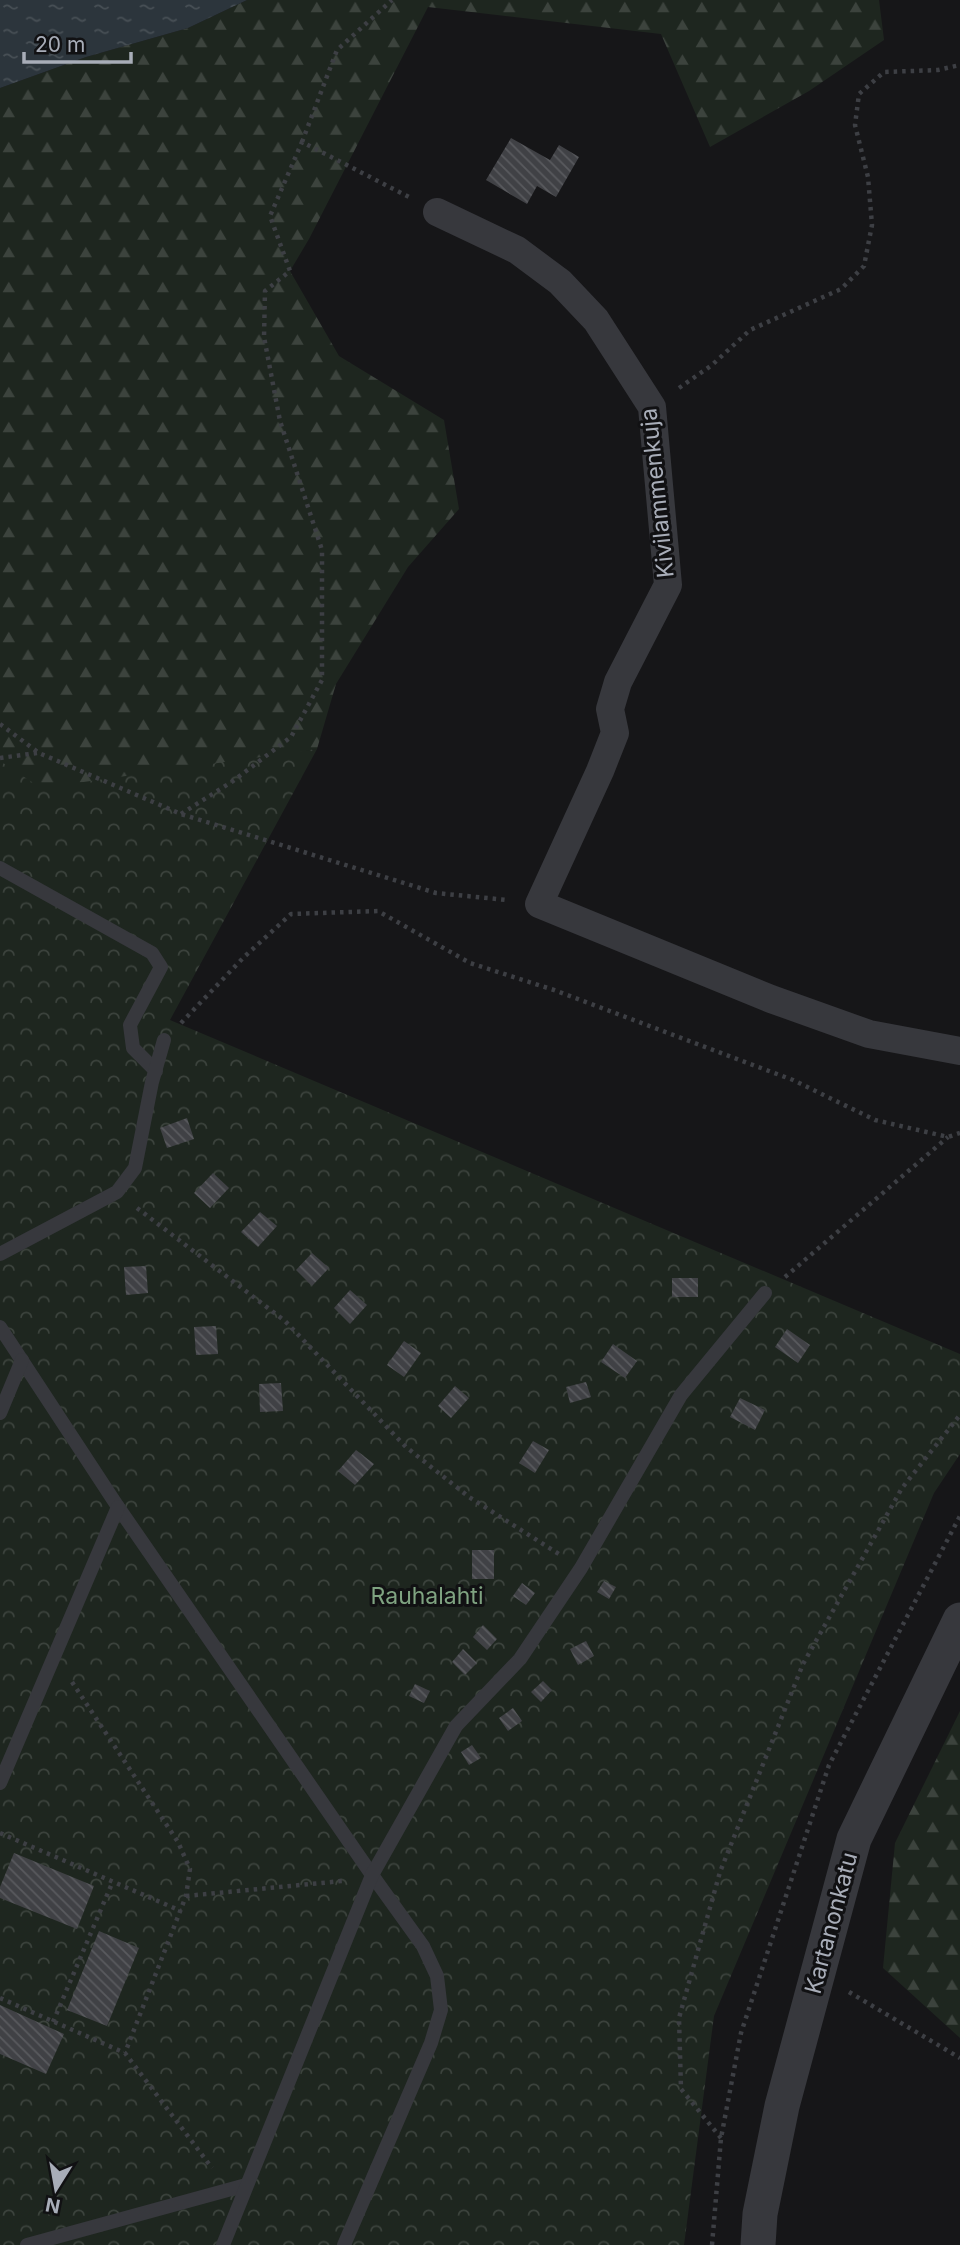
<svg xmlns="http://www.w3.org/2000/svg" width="960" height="2245" viewBox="0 0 960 2245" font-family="Inter,sans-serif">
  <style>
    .forest { fill: url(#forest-firs) }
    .park { fill: url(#park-crowns) }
    .water { fill: url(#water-ripples) }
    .building { fill: url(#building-back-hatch) }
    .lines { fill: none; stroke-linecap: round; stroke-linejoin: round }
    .path { stroke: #3d3f44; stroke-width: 4.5; stroke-dasharray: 3.5 5; stroke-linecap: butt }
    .service { stroke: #37383d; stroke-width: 14 }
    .minor { stroke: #37383d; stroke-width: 28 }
    .tertiary { stroke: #37383d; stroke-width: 35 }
    .labels { text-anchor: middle; stroke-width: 6; stroke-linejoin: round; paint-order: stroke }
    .street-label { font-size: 23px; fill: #a8adb8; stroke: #111113 }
    .park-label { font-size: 23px; fill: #7fa381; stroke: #111113 }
  </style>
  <defs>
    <pattern id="forest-firs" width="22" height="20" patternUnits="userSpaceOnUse" patternTransform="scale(1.75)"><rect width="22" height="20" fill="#1e261f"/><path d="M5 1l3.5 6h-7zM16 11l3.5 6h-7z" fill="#3c433d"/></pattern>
    <pattern id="park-crowns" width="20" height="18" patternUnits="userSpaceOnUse" patternTransform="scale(1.75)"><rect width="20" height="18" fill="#1e261f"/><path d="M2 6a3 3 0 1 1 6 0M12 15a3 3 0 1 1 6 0" fill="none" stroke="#3c433d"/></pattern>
    <pattern id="water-ripples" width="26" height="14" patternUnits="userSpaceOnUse" patternTransform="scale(1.75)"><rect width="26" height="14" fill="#2c353c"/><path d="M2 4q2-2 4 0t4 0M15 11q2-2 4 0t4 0" fill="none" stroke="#485056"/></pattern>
    <pattern id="building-back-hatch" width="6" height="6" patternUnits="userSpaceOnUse" patternTransform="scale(1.75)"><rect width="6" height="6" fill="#404145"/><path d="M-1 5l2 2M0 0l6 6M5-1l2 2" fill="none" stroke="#595a5e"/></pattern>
  </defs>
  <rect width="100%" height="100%" fill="#161618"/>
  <g class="forest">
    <polygon points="247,0 879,0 884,40 809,91 710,147 661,34 428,7 309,239 290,271 339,356 444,420 459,509 408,567 336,684 317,749 0,807 0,88 86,57 188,28"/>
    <polygon points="960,1711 960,2038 883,1968 895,1843"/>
  </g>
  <polygon class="park" points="317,749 170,1020 960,1354 960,1454 934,1493 714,2016 684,2245 0,2245 0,761 41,788"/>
  <polygon class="water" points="0,0 247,0 188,28 86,57 0,88"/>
  <g class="building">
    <polygon points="511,138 550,160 559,145 579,157 556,197 537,186 527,204 486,180"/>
    <polygon points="187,1118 194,1139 167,1148 160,1128"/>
    <polygon points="213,1173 229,1188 210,1208 194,1193"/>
    <polygon points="260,1212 277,1226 258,1247 241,1232"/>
    <polygon points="312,1253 329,1268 312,1286 296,1270"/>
    <polygon points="146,1266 148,1293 126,1295 124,1267"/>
    <rect x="672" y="1278" width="26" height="19"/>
    <polygon points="350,1290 367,1305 350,1324 334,1308"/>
    <polygon points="216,1326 218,1354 196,1355 194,1327"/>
    <polygon points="787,1329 810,1345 798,1363 775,1347"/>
    <polygon points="404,1341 421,1353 404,1377 387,1365"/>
    <polygon points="613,1344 637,1361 625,1378 601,1362"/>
    <polygon points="586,1382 591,1397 570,1403 566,1387"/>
    <polygon points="281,1383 283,1411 260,1412 259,1384"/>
    <polygon points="455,1386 469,1398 451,1418 438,1406"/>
    <polygon points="740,1398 765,1410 755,1430 730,1417"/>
    <polygon points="533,1441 549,1450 535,1473 519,1463"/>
    <polygon points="356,1450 374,1464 355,1485 338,1471"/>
    <rect x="472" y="1550" width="22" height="29"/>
    <polygon points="604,1581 616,1587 609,1599 597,1592"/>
    <polygon points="522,1583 535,1593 526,1605 513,1596"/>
    <polygon points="483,1625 497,1639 487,1650 473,1637"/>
    <polygon points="586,1641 594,1656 578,1665 570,1649"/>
    <polygon points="463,1649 477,1663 465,1675 452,1662"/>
    <polygon points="543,1681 552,1690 541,1702 531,1692"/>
    <polygon points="415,1684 430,1691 424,1703 409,1696"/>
    <polygon points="513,1708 522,1721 508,1731 499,1718"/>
    <polygon points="472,1745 481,1758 469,1765 461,1752"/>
    <polygon points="14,1853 94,1886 77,1929 0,1898 0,1887"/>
    <polygon points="99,1931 139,1948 107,2026 67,2010"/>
    <polygon points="0,2005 64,2034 46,2074 0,2054"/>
  </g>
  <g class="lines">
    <g class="path">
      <polyline points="302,142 337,50 392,0"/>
      <polyline points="679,388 712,365 750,330 841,289 864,266 872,225 868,177 855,125 859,94 884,72 938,70 960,65"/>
      <polyline points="0,724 39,753 181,814 436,893 507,900"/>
      <polyline points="0,758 37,753"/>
      <polyline points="181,814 233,781 291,737 322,680 322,550 280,421 264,337 265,291 290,271 270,216 302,142 411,198"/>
      <polyline points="181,1023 244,957 291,914 378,911 470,963 554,990 793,1080 875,1120 948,1137 960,1133"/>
      <polyline points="137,1208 285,1321 406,1447 469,1497 562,1556"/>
      <polyline points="785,1277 948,1137"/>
      <polyline points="72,1682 178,1842 190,1869 186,1896 125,2053"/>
      <polyline points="0,1833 181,1911"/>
      <polyline points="186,1896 342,1881"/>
      <polyline points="849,1992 960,2058"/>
      <polyline points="0,1998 125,2053 212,2168"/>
      <polyline points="53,2022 113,1881"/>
      <polyline points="721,2138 681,2089 679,2018 720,1872 803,1664 902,1488 960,1415"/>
      <polyline points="712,2245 721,2138 741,2033 829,1765 960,1516"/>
    </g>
    <g class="service">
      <polyline points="0,868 152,953 161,967 130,1025 133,1048 156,1071"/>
      <polyline points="0,1254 117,1192 135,1168 152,1082 164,1040"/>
      <polyline points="0,1327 118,1507 372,1875 423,1946 437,1976 441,2010 431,2043 344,2245"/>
      <polyline points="0,1413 22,1360"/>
      <polyline points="0,1783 118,1507"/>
      <polyline points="27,2245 246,2185"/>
      <polyline points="223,2245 372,1875 456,1726 520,1659 581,1568 681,1395 765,1293"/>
    </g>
    <polyline class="minor" points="437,212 517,250 560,282 596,320 652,407 668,585 618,682 610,709 615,733 600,771 539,904 771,999 869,1034 960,1051"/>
    <polyline class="tertiary" points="758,2245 760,2214 782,2106 854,1839 960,1620"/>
  </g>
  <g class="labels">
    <g class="street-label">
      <text transform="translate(657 493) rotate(-96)" y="8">Kivilammenkuja</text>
      <text transform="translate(831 1923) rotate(-75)" y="8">Kartanonkatu</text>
    </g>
    <g class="park-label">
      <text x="427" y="1604">Rauhalahti</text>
    </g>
  </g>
  <g transform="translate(56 2189) rotate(191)" stroke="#111113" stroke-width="5" paint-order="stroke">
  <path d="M0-5L12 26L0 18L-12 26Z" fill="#a8adb8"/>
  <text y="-10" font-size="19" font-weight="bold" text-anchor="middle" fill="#a8adb8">N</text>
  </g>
  <path d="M24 52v10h107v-10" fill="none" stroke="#a8adb8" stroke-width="3.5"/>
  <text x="35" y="52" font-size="21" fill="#a8adb8" stroke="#111113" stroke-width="5" paint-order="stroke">20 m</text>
</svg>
